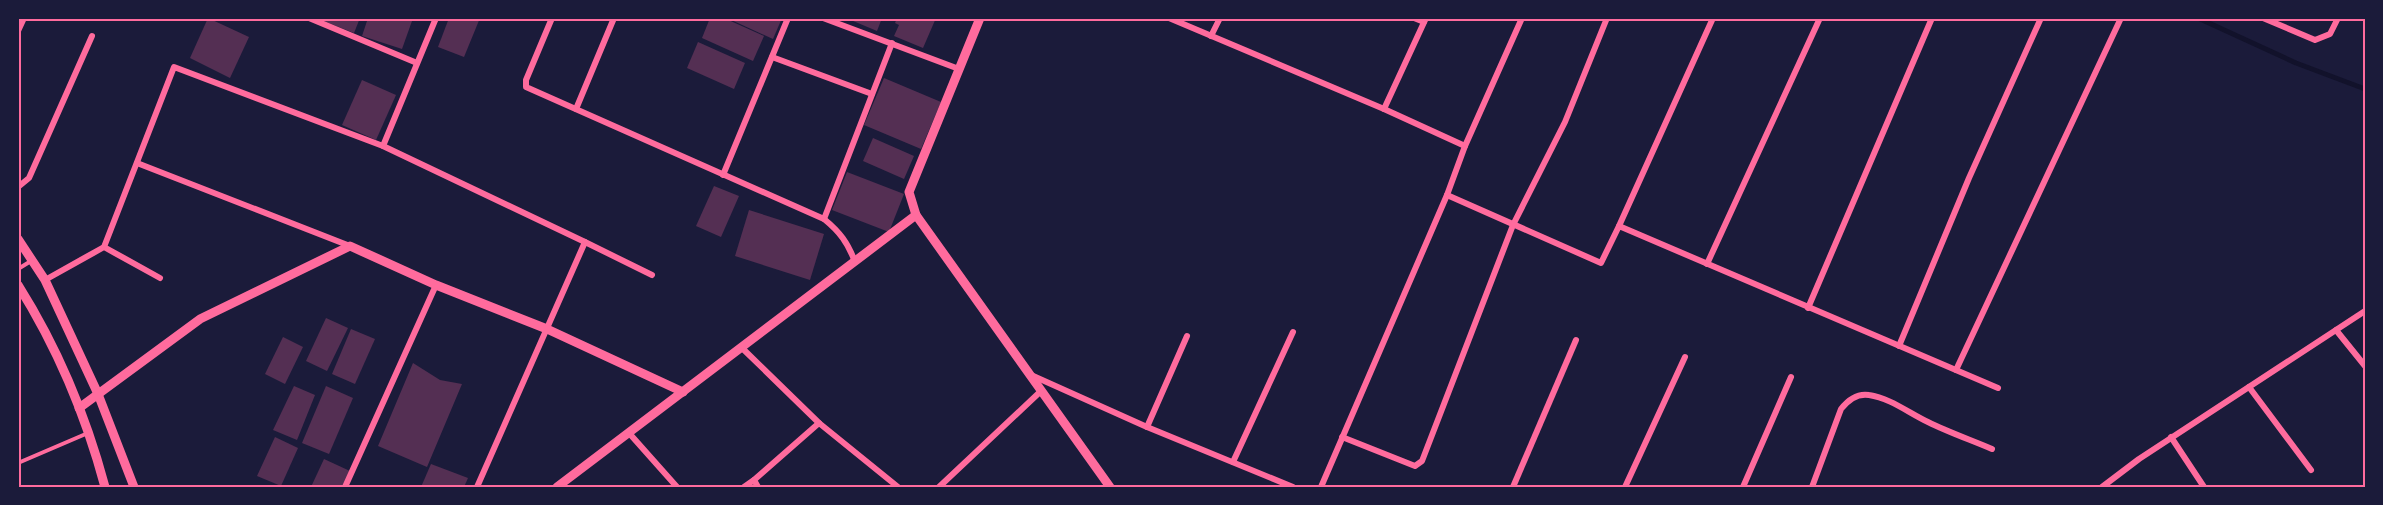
<svg xmlns="http://www.w3.org/2000/svg" width="2383" height="505" viewBox="0 0 2383 505" font-family="Montserrat,sans-serif">
  <style>
    .lines { fill: none; stroke-linecap: round; stroke-linejoin: round }
    .stream { stroke: #12122b; stroke-width: 5 }
    .building { fill: #542f53 }
    .service { stroke: #ff6b9d; stroke-width: 4 }
    .minor { stroke: #ff6b9d; stroke-width: 6 }
    .tertiary { stroke: #ff6b9d; stroke-width: 9 }
    .neatline { fill: none; stroke: #ff6b9d; stroke-width: 2 }
  </style>
  <rect width="100%" height="100%" fill="#1b1b3a"/>
  <g class="lines">
    <polyline class="stream" points="2198,18 2296,63 2365,89"/>
  </g>
  <g class="building">
    <polygon points="208,18 249,37 230,78 190,58"/>
    <polygon points="316,18 360,18 354,33"/>
    <polygon points="368,18 403,18 412,21 402,49 362,36"/>
    <polygon points="449,18 480,18 464,57 438,47"/>
    <polygon points="710,18 724,18 764,36 753,61 702,38"/>
    <polygon points="727,18 782,18 773,39"/>
    <polygon points="846,18 882,18 877,31"/>
    <polygon points="897,18 936,18 923,48 894,36 899,25 895,23"/>
    <polygon points="698,42 745,63 734,89 687,68"/>
    <polygon points="884,78 941,102 921,149 864,125"/>
    <polygon points="362,80 396,95 376,140 342,125"/>
    <polygon points="873,138 914,156 904,179 863,161"/>
    <polygon points="847,172 904,194 889,232 832,210"/>
    <polygon points="714,186 739,196 721,237 696,226"/>
    <polygon points="749,210 824,234 810,280 735,256"/>
    <polygon points="326,318 348,328 327,371 306,361"/>
    <polygon points="351,329 375,339 355,384 332,374"/>
    <polygon points="283,337 303,347 285,384 265,374"/>
    <polygon points="413,363 440,380 462,384 427,467 378,446"/>
    <polygon points="294,386 315,395 297,440 273,430"/>
    <polygon points="326,386 353,398 329,454 302,443"/>
    <polygon points="275,437 298,448 281,486 257,476"/>
    <polygon points="324,459 350,471 343,487 311,487"/>
    <polygon points="431,464 468,478 464,487 421,487"/>
  </g>
  <g class="lines">
    <g class="service">
      <polyline points="18,269 31,261"/>
      <polyline points="18,463 88,433"/>
    </g>
    <g class="minor">
      <polyline points="309,18 417,63"/>
      <polyline points="552,18 526,80 526,87 824,219 892,43"/>
      <polyline points="823,18 959,69"/>
      <polyline points="1169,18 1384,109 1465,146"/>
      <polyline points="1414,18 1424,22"/>
      <polyline points="2263,18 2315,40 2330,34 2338,18"/>
      <polyline points="18,31 24,18"/>
      <polyline points="1211,36 1220,18"/>
      <polyline points="772,57 872,94"/>
      <polyline points="576,109 614,18"/>
      <polyline points="1384,109 1426,18"/>
      <polyline points="383,146 585,242 477,487"/>
      <polyline points="137,163 350,246"/>
      <polyline points="723,175 788,18"/>
      <polyline points="18,187 29,178 92,36"/>
      <polyline points="1447,195 1601,263 1619,226 1998,388"/>
      <path d="M824 219C840 232 848 243 855 262"/>
      <polyline points="1619,226 1713,18"/>
      <polyline points="585,242 652,275"/>
      <polyline points="104,247 160,278"/>
      <polyline points="1707,264 1820,18"/>
      <polyline points="45,280 104,247 174,67 383,146 436,18"/>
      <polyline points="1808,308 1932,18"/>
      <polyline points="2336,330 2365,366"/>
      <polyline points="1899,346 1969,178 2041,18"/>
      <polyline points="742,348 819,423"/>
      <polyline points="1956,370 2121,18"/>
      <polyline points="1031,375 1147,427 1293,487"/>
      <polyline points="2249,387 2311,470"/>
      <polyline points="1147,427 1187,336"/>
      <polyline points="629,433 677,487"/>
      <polyline points="1342,437 1415,466 1422,461 1513,225 1565,122 1607,18"/>
      <polyline points="2171,437 2204,487"/>
      <polyline points="1233,462 1293,332"/>
      <polyline points="345,487 436,285"/>
      <polyline points="744,487 754,480"/>
      <polyline points="758,487 754,480 819,423 898,487"/>
      <polyline points="939,487 1041,391"/>
      <polyline points="1321,487 1447,195 1465,146 1522,18"/>
      <polyline points="1513,487 1576,340"/>
      <polyline points="1625,487 1685,357"/>
      <polyline points="1743,487 1791,377"/>
      <path d="M1812 487 1841 409C1848 400 1857 393 1869 395 1890 398 1909 413 1928 422 1948 432 1971 440 1992 449"/>
      <polyline points="2102,487 2139,459 2365,311"/>
    </g>
    <g class="tertiary">
      <polyline points="980,18 909,192 916,215 1110,487"/>
      <polyline points="18,239 45,280 98,394 134,487"/>
      <path d="M18 285C57 347 86 416 105 487"/>
      <polyline points="79,408 200,319 350,246 436,285 547,329 683,392"/>
      <polyline points="557,487 916,215"/>
    </g>
  </g>
  <rect width="2383" height="505" fill="none" stroke="#1b1b3a" stroke-width="39"/>
  <rect x="20" y="20" width="2344" height="466" class="neatline"/>
</svg>
